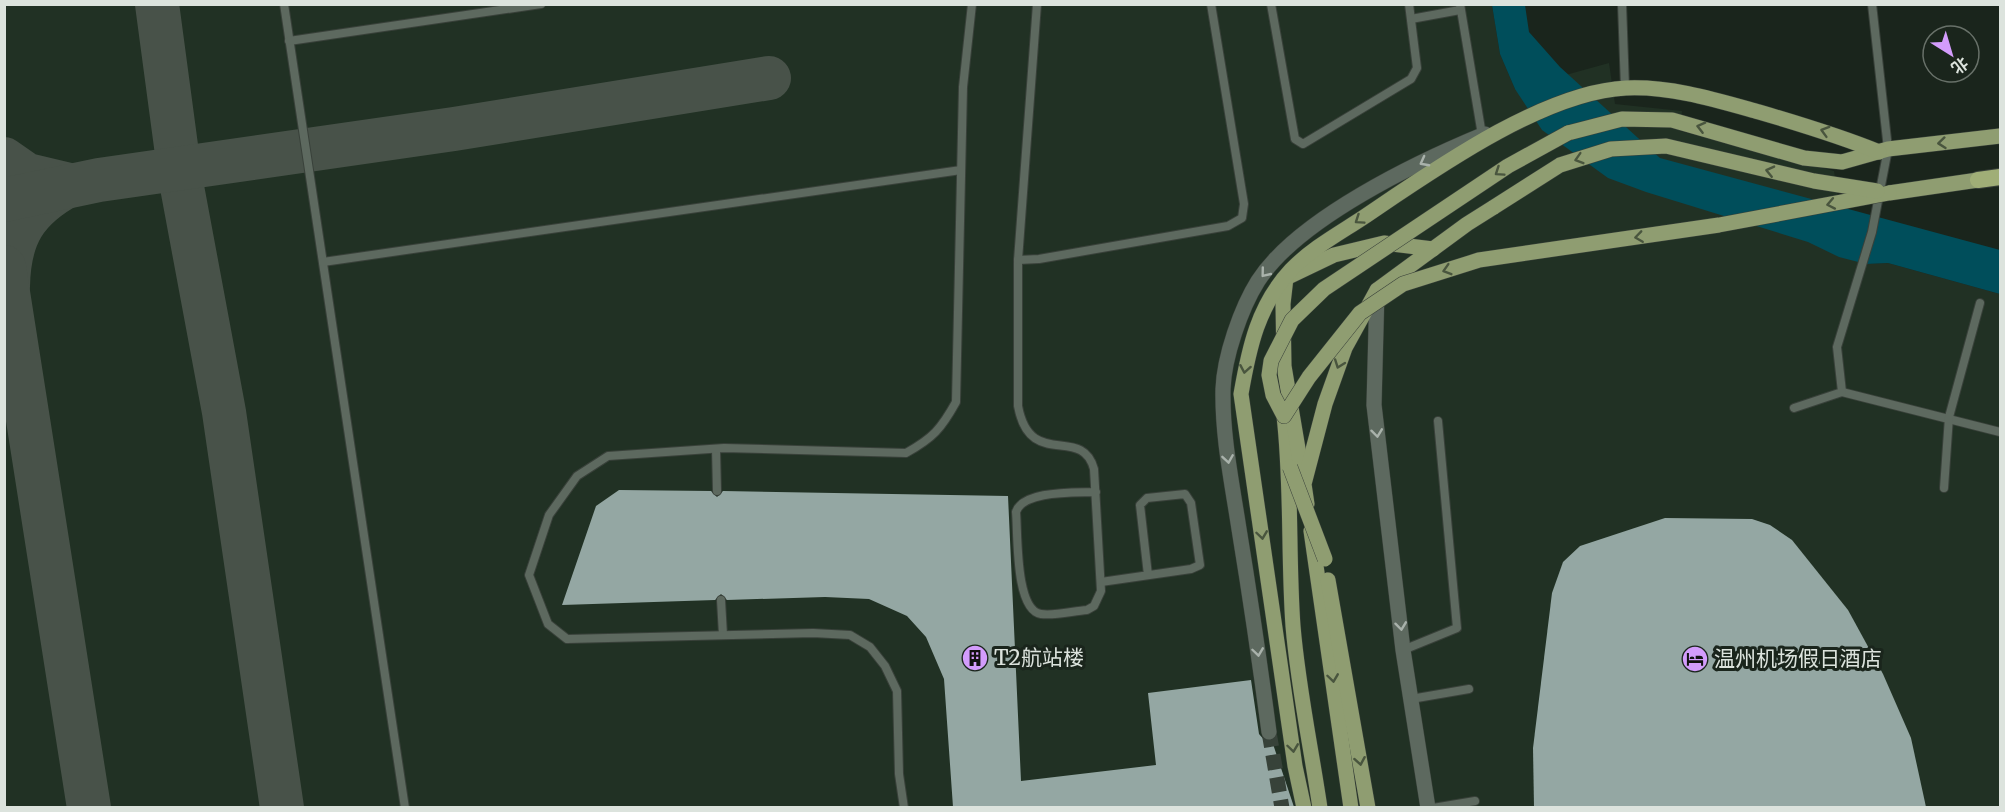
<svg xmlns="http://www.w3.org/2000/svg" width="2005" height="812" viewBox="0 0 2005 812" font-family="Merriweather,'Noto Sans SC',serif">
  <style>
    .built { fill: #213124 }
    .water { fill: #004e5b }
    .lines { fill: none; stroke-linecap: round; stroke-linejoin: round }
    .taxiway { stroke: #485249; stroke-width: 44 }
    .building { fill: #94a7a3 }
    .secondary-tunnel { stroke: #374239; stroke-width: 15; stroke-dasharray: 15 8; stroke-linecap: butt }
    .service-casing { stroke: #39413a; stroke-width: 10 }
    .minor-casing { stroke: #39413a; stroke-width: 16 }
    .secondary-casing { stroke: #39413a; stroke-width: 16 }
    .primary-casing { stroke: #39413a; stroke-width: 16 }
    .trunk-casing { stroke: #39413a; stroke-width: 18 }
    .service { stroke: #5d695f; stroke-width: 8 }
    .minor { stroke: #5d695f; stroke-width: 15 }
    .secondary { stroke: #5d695f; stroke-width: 15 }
    .primary { stroke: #8f9d71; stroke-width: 15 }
    .trunk { stroke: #a0ae77; stroke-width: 16 }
    .primary-bridge-casing { stroke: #39413a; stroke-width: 16; stroke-linecap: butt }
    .primary-bridge { stroke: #8f9d71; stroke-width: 15 }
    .oneway { stroke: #49553e }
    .oneway2 { stroke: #a9b2ab }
    .labels { text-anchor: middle; stroke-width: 6; stroke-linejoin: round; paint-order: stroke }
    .poi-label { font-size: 21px; fill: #dce3dd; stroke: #1a251c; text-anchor: start }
  </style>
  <rect width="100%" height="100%" fill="#1a251c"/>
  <polygon class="built" points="5,5 1492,5 1500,54 1515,89 1609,63 1615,104 1682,111 1680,131 1834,171 1840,211 1866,264 1888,263 2000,294 2000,807 5,808"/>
  <polygon class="water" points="1492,5 1525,5 1529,32 1560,67 1660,158 2000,250 2000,294 1888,263 1866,264 1839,257 1808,242 1646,192 1608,178 1542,130 1515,89 1500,54"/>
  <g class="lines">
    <g class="taxiway">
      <polyline points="157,4 180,176 224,412 282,808"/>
      <path d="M4 159 27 175 69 185C25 209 9 236 8 286"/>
      <polyline points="4,200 99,180 454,129 769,78"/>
      <polyline points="4,267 89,808"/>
    </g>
  </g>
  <g class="building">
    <polygon points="619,490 711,491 717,497 723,491 1008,496 1021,781 1156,765 1148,693 1251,680 1259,734 1265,741 1272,741 1294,807 953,807 944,679 926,637 907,616 869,599 825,597 727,600 721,594 715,600 562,605 596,506"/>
    <polygon points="1665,518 1752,519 1770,525 1792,540 1848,610 1883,674 1911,738 1926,807 1534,807 1533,748 1552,593 1563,562 1580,546"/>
  </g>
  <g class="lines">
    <polyline class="secondary-tunnel" points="1269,732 1282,808"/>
    <g class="service-casing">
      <g id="service">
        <polyline points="284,4 405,808"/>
        <path d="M1037 4 1018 260V406C1030 471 1082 424 1094 469L1101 591 1094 606 1087 610C1073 611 1055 616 1041 614 1015 610 1018 534 1016 512 1023 490 1075 493 1096 492"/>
        <polyline points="1271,4 1295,139 1303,144 1411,79 1417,68 1409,4"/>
        <polyline points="1460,4 1482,135"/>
        <polyline points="1622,4 1625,88"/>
        <polyline points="1411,19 1460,10"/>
        <polyline points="289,41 541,4"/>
        <polyline points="1018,260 1039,259 1228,226 1242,218 1244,204 1211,4"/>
        <polyline points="323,262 961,170"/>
        <polyline points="1842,392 2000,432"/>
        <polyline points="1794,408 1842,392 1837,347 1872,232 1888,149 1872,4"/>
        <polyline points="716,449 717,491"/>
        <polyline points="1944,488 1949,417 1980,303"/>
        <polyline points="1101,582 1191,569 1200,565 1191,503 1185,494 1147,498 1140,505 1148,575"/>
        <polyline points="721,600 723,635"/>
        <polyline points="1403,650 1457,628 1438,421"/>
        <polyline points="1411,699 1469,689"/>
        <path d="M904 808 899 774 897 691 885 666 870 647 850 635 813 633 567 639 548 624 529 575 549 515 577 476 608 456 724 448 906 453C933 438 941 429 956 402L963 87 972 4"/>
        <polyline points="1433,808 1475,801"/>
      </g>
    </g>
    <g class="minor-casing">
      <polyline id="minor" points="1377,290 1374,405 1403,650 1428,808"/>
    </g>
    <g class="secondary-casing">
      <path id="secondary" d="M1269 732C1260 664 1250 596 1239 529 1232 483 1222 436 1223 389 1224 357 1241 308 1258 281 1298 219 1417 162 1485 134"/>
    </g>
    <g class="primary-casing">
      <g id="primary">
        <polyline points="1568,133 1622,119 1672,120 1804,158 1842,162 1888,149 2000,136"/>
        <polyline points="1889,193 1978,180"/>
        <path d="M1284 416C1292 486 1288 556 1293 626 1298 687 1311 747 1320 808"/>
        <polyline points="1303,478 1284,366 1283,304 1286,278 1334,255 1384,243 1433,249"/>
        <polyline points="1307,504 1304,484 1325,404 1345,348 1377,290 1467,224 1494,207"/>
        <polyline points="1311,531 1351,808"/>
        <polyline points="1328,580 1368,808"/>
        <path d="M1304 808 1295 766 1241 394C1249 348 1258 305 1291 270 1312 248 1340 233 1364 217 1432 171 1543 92 1626 88 1671 86 1716 100 1759 112 1800 124 1840 136 1879 152"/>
      </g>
    </g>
    <g class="trunk-casing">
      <polyline id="trunk" points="1978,180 2000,177"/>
    </g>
    <use href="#service" class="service"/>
    <use href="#minor" class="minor"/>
    <use href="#secondary" class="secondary"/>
    <use href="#primary" class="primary"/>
    <use href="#trunk" class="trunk"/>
    <g class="primary-bridge-casing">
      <g id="primary-bridge">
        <polyline points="1568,133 1508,166 1324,289 1292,320 1271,361 1269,375 1273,395 1284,416 1309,377 1360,313 1403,284 1479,260 1719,225 1889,193"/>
        <polyline points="1494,207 1560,165 1611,149 1666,146 1814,181 1877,191"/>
        <polyline points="1290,467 1325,559"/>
      </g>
    </g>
    <use href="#primary-bridge" class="primary-bridge"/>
  </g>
  <defs><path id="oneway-chevron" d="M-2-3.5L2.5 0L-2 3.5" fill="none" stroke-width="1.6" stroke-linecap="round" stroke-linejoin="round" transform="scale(1.5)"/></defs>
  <g class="oneway">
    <use href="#oneway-chevron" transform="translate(1701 127) rotate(-166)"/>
    <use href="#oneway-chevron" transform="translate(1825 131) rotate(-164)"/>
    <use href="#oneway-chevron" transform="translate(1942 143) rotate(174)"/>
    <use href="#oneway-chevron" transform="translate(1579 159) rotate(163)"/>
    <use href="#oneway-chevron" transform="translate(1770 171) rotate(-167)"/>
    <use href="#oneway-chevron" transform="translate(1499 172) rotate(146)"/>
    <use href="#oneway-chevron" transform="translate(1831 204) rotate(169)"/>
    <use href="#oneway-chevron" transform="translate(1359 220) rotate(146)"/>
    <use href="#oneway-chevron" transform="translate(1639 237) rotate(172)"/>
    <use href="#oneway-chevron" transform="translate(1447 270) rotate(163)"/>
    <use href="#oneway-chevron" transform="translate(1339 364) rotate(110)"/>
    <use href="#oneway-chevron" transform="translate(1245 369) rotate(100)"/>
    <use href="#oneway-chevron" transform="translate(1262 535) rotate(82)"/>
    <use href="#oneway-chevron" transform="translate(1333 678) rotate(82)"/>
    <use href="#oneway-chevron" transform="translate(1293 748) rotate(82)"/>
    <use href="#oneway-chevron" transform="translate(1360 761) rotate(80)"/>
  </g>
  <g class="oneway2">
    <use href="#oneway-chevron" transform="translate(1424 162) rotate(152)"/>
    <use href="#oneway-chevron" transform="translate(1265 273) rotate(129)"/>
    <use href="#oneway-chevron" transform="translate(1377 433) rotate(83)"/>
    <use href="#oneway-chevron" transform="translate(1228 459) rotate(81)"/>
    <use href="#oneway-chevron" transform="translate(1401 626) rotate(83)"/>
    <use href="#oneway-chevron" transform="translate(1258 652) rotate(82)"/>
  </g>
  <defs>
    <g id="building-disc" transform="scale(1.35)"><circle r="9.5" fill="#d39cfc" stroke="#1a251c"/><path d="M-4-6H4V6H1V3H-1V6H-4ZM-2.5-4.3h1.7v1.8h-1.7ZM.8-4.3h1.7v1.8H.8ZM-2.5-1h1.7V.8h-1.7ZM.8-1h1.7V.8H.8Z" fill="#111"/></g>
    <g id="hotel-disc" transform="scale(1.35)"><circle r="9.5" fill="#d39cfc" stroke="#1a251c"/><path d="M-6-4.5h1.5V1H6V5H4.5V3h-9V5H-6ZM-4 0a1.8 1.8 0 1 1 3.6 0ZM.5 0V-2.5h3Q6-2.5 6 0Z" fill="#111"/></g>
  </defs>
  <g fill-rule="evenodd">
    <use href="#building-disc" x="975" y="658"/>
    <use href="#hotel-disc" x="1695" y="659"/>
  </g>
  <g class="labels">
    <g class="poi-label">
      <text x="994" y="665">T2航站楼</text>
      <text x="1714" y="666">温州机场假日酒店</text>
    </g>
  </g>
  <rect width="2005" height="812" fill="none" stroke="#dce3dd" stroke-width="12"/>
  <g transform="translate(1951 54) rotate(143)"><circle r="28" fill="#1a251c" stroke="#687169" stroke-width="1.5"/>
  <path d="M0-4.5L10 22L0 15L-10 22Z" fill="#d39cfc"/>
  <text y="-9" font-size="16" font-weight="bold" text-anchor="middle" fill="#dce3dd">北</text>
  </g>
</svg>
